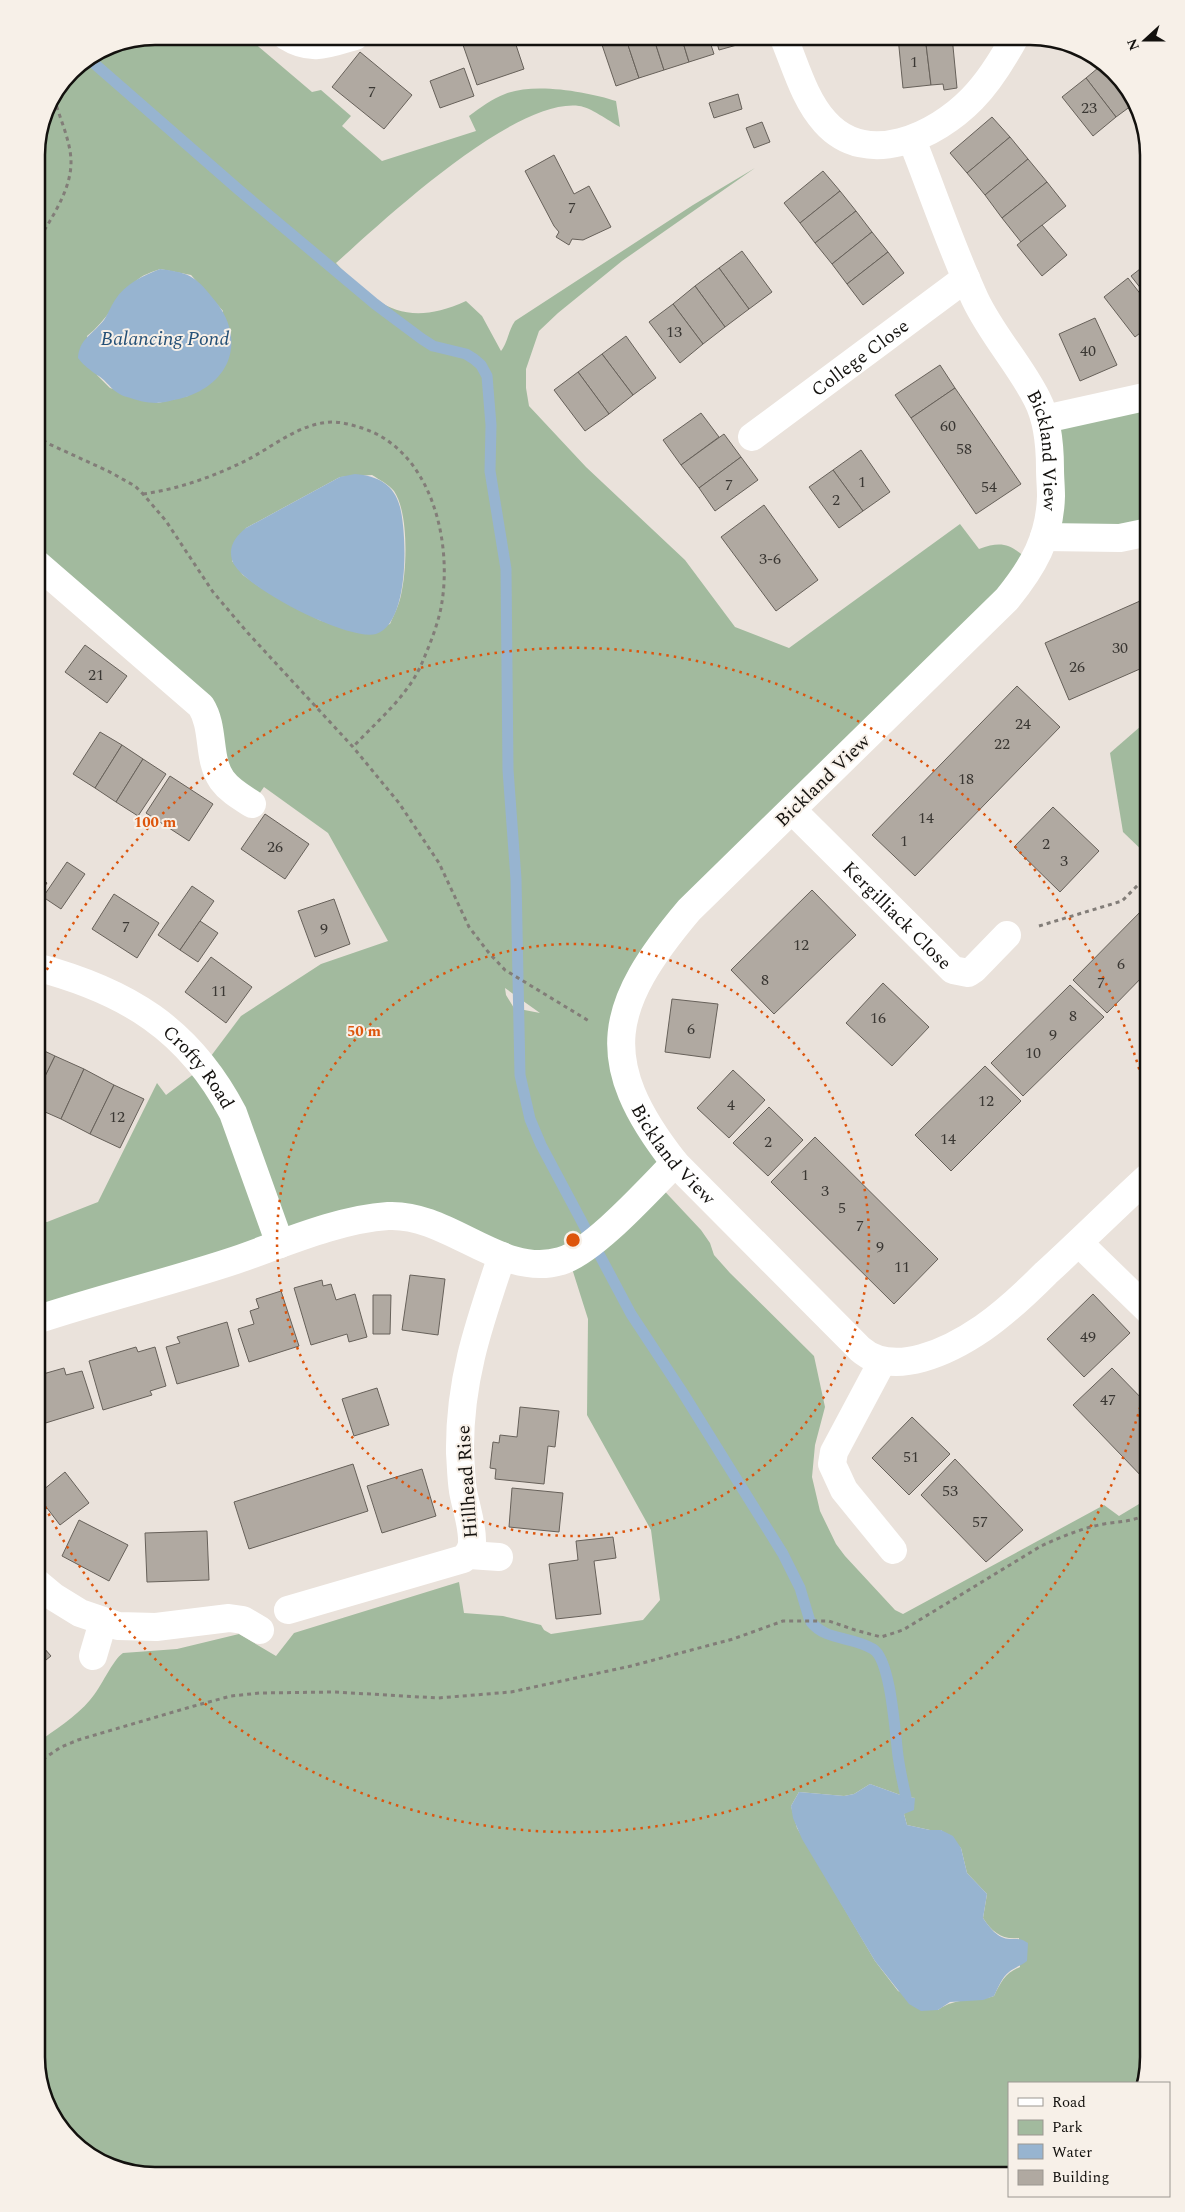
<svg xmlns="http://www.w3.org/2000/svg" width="1185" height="2212" viewBox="0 0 1185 2212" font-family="Spectral,serif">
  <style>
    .green { fill: #a2ba9e; fill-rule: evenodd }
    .water { fill: #97b4d0 }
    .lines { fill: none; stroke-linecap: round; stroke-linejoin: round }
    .stream { stroke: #97b4d0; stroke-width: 11 }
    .building { fill: #b0a9a1; stroke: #67615a }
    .path { stroke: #827d78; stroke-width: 3; stroke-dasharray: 4 4; stroke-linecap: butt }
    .minor { stroke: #fff; stroke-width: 28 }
    .ring { fill: none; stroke: #dd550c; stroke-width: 2.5; stroke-dasharray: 2.5 5 }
    .labels { text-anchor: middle; stroke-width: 4; stroke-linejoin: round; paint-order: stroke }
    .number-label { font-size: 16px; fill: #3a3733 }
    .street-label { font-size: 19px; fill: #13110e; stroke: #f7f0e8 }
    .water-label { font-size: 20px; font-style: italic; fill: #245077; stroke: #f7f0e8 }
    .rim { fill: none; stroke: #13110e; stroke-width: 2.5 }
    .centre { fill: #dd550c; stroke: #f7f0e8; stroke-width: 2.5 }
    .ring-label { font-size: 15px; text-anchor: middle; font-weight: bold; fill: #dd550c; stroke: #f7f0e8; stroke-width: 4; stroke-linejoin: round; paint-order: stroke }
  </style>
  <rect width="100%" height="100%" fill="#eae2db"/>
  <g class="green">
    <path d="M155 36H246L312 92 321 90 351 116 342 126 382 161 476 131 469 116C481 107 492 99 505 94 534 82 588 92 616 101L620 127C609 121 590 107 579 106 514 98 385 219 336 263 377 308 407 328 466 301L482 316 501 351C508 342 508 331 515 321L693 205 755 168 622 261 558 313 539 331 526 369V388L529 406 586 467 685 560 735 627 789 648 960 524 979 549C1005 539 1012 546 1032 563L688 909 618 1040 673 1162 558 1260 427 1220 280 1242 208 1060 241 1016 321 964 388 941 328 833 264 787 252 804 229 788 209 723 36 563V147L45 109 71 71 110 45ZM160 269 191 275 223 311 188 396 158 403 110 388 97 375 87 336C107 321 117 297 136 281 142 275 152 272 160 269ZM372 475C380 480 388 484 394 491 409 513 407 570 401 595 399 605 394 615 390 624L359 633 319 620 258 586 243 575 232 561 246 528 340 477ZM505 988 540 1013 514 1008 506 995Z"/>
    <polygon points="1149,396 1149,532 1101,539 1049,519 1045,419"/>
    <polygon points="1149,719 1149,857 1123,832 1110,753"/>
    <polygon points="203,1067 279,1244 36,1319 36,1221 47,1222 98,1202 157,1083 166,1095"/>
    <path d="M656 1182 701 1230 710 1243 714 1255 730 1273 814 1356 825 1407 815 1445 812 1477 820 1511 836 1544 845 1556 895 1610 903 1614 1104 1505 1119 1516 1149 1498V2058L1141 2083H1009V2176H147L89 2156 45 2103 36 2057V1744C54 1730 76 1717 90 1700 101 1688 113 1659 123 1653L177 1649 239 1634 276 1656 294 1633 459 1582 464 1613 503 1616 541 1625 544 1630 551 1634 643 1620 660 1600 651 1530 587 1415 588 1319 569 1259ZM870 1784 906 1797 915 1798 904 1814 907 1825 930 1830H941L961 1848 967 1873 987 1894 983 1918C992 1932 1002 1940 1019 1938L1020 1967C1005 1973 1001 1982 994 1996 972 2003 958 1996 938 2010L898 1991 875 1961 797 1828 791 1806 799 1792 844 1796 854 1794Z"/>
  </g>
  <g class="water">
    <path d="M160 269C192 273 196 277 216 302 248 343 228 387 179 399 172 400 164 403 156 403 147 403 136 400 127 397 112 393 109 382 97 375 89 369 84 366 78 358 79 339 93 334 104 320 108 314 111 306 115 300 125 284 144 275 160 269Z"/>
    <path d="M355 474C378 476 394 484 400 507 407 534 410 623 376 634 350 642 239 586 232 560 228 546 236 536 246 528L340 477Z"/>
    <path d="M870 1784 906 1797 915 1798 914 1810 904 1814 907 1825 930 1830H941L953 1836 961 1848 967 1873 987 1894 983 1918C989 1927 998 1939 1010 1939 1019 1939 1021 1938 1028 1943L1027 1961C1021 1966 1015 1967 1009 1972 1002 1977 998 1988 994 1996L983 2000 950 2002 938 2010 921 2011 909 2004 875 1961 802 1839 793 1818 791 1806 799 1792 844 1796 854 1794Z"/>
  </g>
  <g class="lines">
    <g class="stream">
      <polyline points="89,59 239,190 375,304 422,339 433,346 466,354 474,359 481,365 487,376 491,425 490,471 506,569 508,770 516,879 520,1075 530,1119 541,1145 631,1314 683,1393 783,1554 800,1588 809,1618"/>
      <path d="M811 1622C826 1641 852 1636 873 1649 891 1660 895 1733 898 1756 900 1770 903 1784 906 1797"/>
    </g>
  </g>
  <g class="building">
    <polygon points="487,36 513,36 524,69 477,85 463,45"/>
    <polygon points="607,36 625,36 639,78 616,86 600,39"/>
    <polygon points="625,36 653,36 664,70 639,78"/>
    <polygon points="653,36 681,36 689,62 664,70"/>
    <polygon points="681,36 708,36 714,54 689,62"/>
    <polygon points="715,36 750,36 751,41 719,50"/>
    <polygon points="925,36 931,85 903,88 898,37"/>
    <polygon points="925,36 952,36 957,88 944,90 943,84 931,85"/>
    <polygon points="360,52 412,95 384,129 332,87"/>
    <polygon points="1104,63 1135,103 1116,117 1086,78"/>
    <polygon points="464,68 474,96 440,108 430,81"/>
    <polygon points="1086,78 1116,117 1093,136 1062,97"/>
    <polygon points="738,94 742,109 714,118 709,103"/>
    <polygon points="992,117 1010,137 967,173 950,153"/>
    <polygon points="762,122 770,142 754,148 746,128"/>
    <polygon points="1010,137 1028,159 985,195 967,173"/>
    <polygon points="554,155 574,194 589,186 611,227 583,240 572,239 569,245 556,237 559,232 554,226 525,171"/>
    <polygon points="1028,159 1047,182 1002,218 985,195"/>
    <polygon points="823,171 840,191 800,223 784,203"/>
    <polygon points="1047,182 1066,206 1021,242 1002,218"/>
    <polygon points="840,191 856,211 815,243 800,223"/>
    <polygon points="856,211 872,232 832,264 815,243"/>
    <polygon points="1042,225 1067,255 1042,276 1017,245"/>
    <polygon points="872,232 888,252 847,284 832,264"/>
    <polygon points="742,251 772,292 749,309 719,268"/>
    <polygon points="888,252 904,273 863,305 847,284"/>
    <polygon points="1149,262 1149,299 1131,276"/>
    <polygon points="719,268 749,309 725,327 695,286"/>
    <polygon points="1128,278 1149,305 1149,326 1135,337 1104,297"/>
    <polygon points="695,286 725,327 703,344 673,304"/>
    <polygon points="673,304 703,344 680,363 649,322"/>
    <polygon points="1095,318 1117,365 1080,381 1059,334"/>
    <polygon points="626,336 656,378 633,395 602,354"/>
    <polygon points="602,354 633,395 609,414 578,372"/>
    <polygon points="940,365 955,388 911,418 895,395"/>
    <polygon points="578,372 609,414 585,431 554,390"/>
    <polygon points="955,388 1021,484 976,514 911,418"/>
    <polygon points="701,413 719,437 681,465 663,440"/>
    <polygon points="724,434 741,457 699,488 681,465"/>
    <polygon points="861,450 890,492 863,511 833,470"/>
    <polygon points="741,457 758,480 715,511 699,488"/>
    <polygon points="833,470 863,511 839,528 809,487"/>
    <polygon points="764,505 818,580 776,611 721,537"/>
    <polygon points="1140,601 1149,621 1149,665 1069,700 1045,643"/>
    <polygon points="85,645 127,676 107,703 65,672"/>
    <polygon points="1017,686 1060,727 915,876 872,835"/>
    <polygon points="100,732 122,745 95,788 73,774"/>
    <polygon points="122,745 143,759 116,802 95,788"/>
    <polygon points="143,759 166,774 138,816 116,802"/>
    <polygon points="170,776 213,804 189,841 146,813"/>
    <polygon points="1053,807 1099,851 1060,892 1014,847"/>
    <polygon points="265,814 309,844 285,879 241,849"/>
    <polygon points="67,862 85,874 61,909 43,897"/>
    <polygon points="36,875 47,883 36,899"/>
    <polygon points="192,886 214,901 180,950 158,935"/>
    <polygon points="812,890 856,935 774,1014 731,970"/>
    <polygon points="114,894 159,923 137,958 92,929"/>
    <polygon points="334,899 350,944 315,957 298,911"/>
    <polygon points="1149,903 1149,970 1107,1013 1073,980"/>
    <polygon points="200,921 218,933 198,962 180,950"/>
    <polygon points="211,957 252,987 226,1023 185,992"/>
    <polygon points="883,983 929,1027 892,1066 846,1023"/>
    <polygon points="1070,985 1104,1017 1023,1096 991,1063"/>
    <polygon points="672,999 718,1004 710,1058 665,1052"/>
    <polygon points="36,1047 55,1056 36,1095"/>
    <polygon points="55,1056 84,1069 61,1119 36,1108 36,1095"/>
    <polygon points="985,1066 1021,1101 951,1171 915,1135"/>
    <polygon points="84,1069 114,1085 90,1134 61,1119"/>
    <polygon points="733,1070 765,1100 729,1138 697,1108"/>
    <polygon points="114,1085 144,1099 120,1148 90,1134"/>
    <polygon points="769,1107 803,1140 768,1176 733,1143"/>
    <polygon points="815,1137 938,1259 894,1304 771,1182"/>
    <polygon points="1149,1261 1149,1278 1140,1270"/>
    <polygon points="410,1275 445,1279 438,1335 402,1330"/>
    <polygon points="322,1280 323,1286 331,1284 336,1300 355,1294 367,1337 349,1342 347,1334 311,1345 294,1288"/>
    <polygon points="281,1291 299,1346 249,1362 238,1329 254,1324 250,1311 259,1308 256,1299"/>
    <polygon points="1093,1294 1130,1333 1084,1377 1047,1339"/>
    <polygon points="373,1295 391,1295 390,1334 373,1334"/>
    <polygon points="227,1322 239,1366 177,1384 166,1347 180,1343 177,1337"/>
    <polygon points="136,1347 138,1352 155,1347 166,1386 150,1391 152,1395 103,1410 89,1361"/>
    <polygon points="64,1368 66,1375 82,1371 94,1408 36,1426 36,1376"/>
    <polygon points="1112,1368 1149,1406 1149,1478 1146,1481 1073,1405"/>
    <polygon points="377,1388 389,1425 354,1436 342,1399"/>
    <polygon points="520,1407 559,1411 555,1447 548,1446 544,1484 495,1479 496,1469 490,1468 493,1442 499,1443 500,1435 517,1437"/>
    <polygon points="912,1417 950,1454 909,1495 872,1458"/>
    <polygon points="955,1459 1023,1530 986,1562 921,1495"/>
    <polygon points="353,1464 368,1511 249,1549 234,1502"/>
    <polygon points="422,1469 436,1516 382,1533 367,1486"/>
    <polygon points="65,1472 89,1503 60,1525 37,1495"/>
    <polygon points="512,1488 563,1493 559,1532 509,1527"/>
    <polygon points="79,1520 128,1545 109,1581 62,1556"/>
    <polygon points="207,1531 209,1580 147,1582 145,1533"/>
    <polygon points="613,1537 616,1558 594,1561 601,1614 556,1619 549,1564 578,1560 576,1541"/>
    <polygon points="36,1639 51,1656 36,1668"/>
  </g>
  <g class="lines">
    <g class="path">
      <path d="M36 244C50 220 72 190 71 160 70 139 59 117 54 97"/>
      <polyline points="36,436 49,444 108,471 135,486 143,494 166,521 213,592 247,632 353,747 399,803 439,863 469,927 489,953 505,970 589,1021"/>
      <path d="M143 494C179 489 215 476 247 460 274 446 300 423 332 422 342 422 352 425 362 428 430 450 452 538 442 602 439 622 430 644 422 663 408 696 377 721 353 747"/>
      <polyline points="1039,926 1122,901 1149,874"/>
      <path d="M36 1764 61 1747 78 1740 194 1706 231 1696 260 1693 335 1692 438 1698 511 1692 631 1666 733 1639 783 1621H829L855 1630 881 1637 903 1630 1041 1546C1061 1537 1082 1528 1104 1524 1120 1521 1134 1522 1149 1513"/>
    </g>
    <g class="minor">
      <path d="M286 36C311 52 328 44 355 36"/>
      <path d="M783 36C795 64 804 99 825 122 867 169 936 136 972 99 990 81 1003 59 1015 37"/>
      <path id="s1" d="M912 140C933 193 951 247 975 299 992 335 1020 365 1037 399 1048 420 1050 446 1050 469 1050 478 1051 487 1051 496 1050 538 1033 567 1007 599L689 910C609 1005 594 1060 675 1163L860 1349C894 1379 951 1350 983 1328 1006 1312 1026 1293 1046 1273 1081 1241 1114 1208 1149 1176"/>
      <polyline points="1045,419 1149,396"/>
      <path id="s2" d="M752 437 966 278"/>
      <polyline points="1044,537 1120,538 1149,532"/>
      <path d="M36 563 201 706C215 728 207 759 222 780 230 791 241 797 252 804"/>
      <path id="s3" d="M792 810 953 970 968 973 974 969 1007 935"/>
      <path id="s4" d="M36 967C127 991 189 1029 233 1113L280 1244"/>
      <polyline points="1079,1243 1149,1311"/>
      <path d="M36 1320C102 1298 170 1282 236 1260 282 1244 339 1219 388 1216 450 1213 501 1279 561 1261 594 1251 649 1189 675 1163"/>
      <polyline points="882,1362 834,1452 832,1464 844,1490 893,1550"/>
      <polyline points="469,1555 499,1557"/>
      <polyline points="36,1582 54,1597 80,1613 118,1626 156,1627 229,1618 243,1620 260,1630"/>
      <path d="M288 1610 463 1559C468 1555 471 1551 472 1544 473 1526 466 1508 463 1491 461 1478 461 1466 460 1453 459 1380 479 1324 502 1256"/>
      <polyline points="93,1656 103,1622"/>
    </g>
  </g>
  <g class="ring">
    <circle cx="573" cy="1240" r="296"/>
    <path d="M1148 1378A591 591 0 0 1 37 1490M37 990A591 591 0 0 1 1148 1102"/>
  </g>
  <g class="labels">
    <g class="number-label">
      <text x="914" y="67">1</text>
      <text x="372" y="97">7</text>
      <text x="1089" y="113">23</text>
      <text x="572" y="213">7</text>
      <text x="674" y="337">13</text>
      <text x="1088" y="356">40</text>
      <text x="948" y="431">60</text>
      <text x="964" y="454">58</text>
      <text x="862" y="487">1</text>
      <text x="729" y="490">7</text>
      <text x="989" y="492">54</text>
      <text x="836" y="505">2</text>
      <text x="770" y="564">3-6</text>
      <text x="1120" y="653">30</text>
      <text x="1077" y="672">26</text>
      <text x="96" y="680">21</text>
      <text x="1023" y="729">24</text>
      <text x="1002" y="749">22</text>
      <text x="966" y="784">18</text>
      <text x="926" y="823">14</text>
      <text x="904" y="846">1</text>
      <text x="1046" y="849">2</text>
      <text x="275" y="852">26</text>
      <text x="1064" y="866">3</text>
      <text x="126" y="932">7</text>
      <text x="324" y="934">9</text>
      <text x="801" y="950">12</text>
      <text x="1121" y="969">6</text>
      <text x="765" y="985">8</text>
      <text x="1101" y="988">7</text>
      <text x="219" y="996">11</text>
      <text x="1073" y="1021">8</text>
      <text x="878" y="1023">16</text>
      <text x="691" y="1034">6</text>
      <text x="1053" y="1040">9</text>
      <text x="1033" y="1058">10</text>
      <text x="986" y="1106">12</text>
      <text x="731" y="1110">4</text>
      <text x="117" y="1122">12</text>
      <text x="948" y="1144">14</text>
      <text x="768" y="1147">2</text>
      <text x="805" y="1180">1</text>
      <text x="825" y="1196">3</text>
      <text x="842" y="1213">5</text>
      <text x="860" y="1231">7</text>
      <text x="880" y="1252">9</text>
      <text x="902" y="1272">11</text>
      <text x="1088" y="1342">49</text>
      <text x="1108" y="1405">47</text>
      <text x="911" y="1462">51</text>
      <text x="950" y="1496">53</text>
      <text x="980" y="1527">57</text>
    </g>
    <g class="street-label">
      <text dy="7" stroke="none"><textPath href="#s2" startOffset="134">College Close</textPath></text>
      <text dy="7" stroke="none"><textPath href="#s1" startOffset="341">Bickland View</textPath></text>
      <text transform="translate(822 780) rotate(-44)" y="7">Bickland View</text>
      <text dy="7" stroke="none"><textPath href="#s3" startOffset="149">Kergilliack Close</textPath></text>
      <text dy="7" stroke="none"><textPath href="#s4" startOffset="196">Crofty Road</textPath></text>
      <text dy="7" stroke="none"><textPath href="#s1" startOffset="1225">Bickland View</textPath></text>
      <text transform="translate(466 1482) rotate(-94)" y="7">Hillhead Rise</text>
    </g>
    <g class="water-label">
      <text x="165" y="345">Balancing Pond</text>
    </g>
  </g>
  <path d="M0 0H1185V2212H0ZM155 45H1030A110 110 0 0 1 1140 155V2057A110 110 0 0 1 1030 2167H155A110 110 0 0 1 45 2057V155A110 110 0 0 1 155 45Z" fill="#f7f0e8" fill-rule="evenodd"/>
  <path class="rim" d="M155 45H1030A110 110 0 0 1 1140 155V2057A110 110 0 0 1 1030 2167H155A110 110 0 0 1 45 2057V155A110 110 0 0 1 155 45Z"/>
  <circle cx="573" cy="1240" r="8" class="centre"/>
  <g class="ring-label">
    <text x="155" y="827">100 m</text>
    <text x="364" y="1036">50 m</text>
  </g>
  <rect x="1008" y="2082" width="162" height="115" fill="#f7f0e8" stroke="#9c9791"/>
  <rect x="1018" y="2098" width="25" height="8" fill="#ffffff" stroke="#9c9791"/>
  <text x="1052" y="2107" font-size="15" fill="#13110e">Road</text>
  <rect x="1018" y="2120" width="25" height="15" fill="#a2ba9e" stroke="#9c9791"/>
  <text x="1052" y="2132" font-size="15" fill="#13110e">Park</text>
  <rect x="1018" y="2144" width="25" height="15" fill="#97b4d0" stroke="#9c9791"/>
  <text x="1052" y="2157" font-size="15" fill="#13110e">Water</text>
  <rect x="1018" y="2170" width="25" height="15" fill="#b0a9a1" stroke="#9c9791"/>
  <text x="1052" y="2182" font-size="15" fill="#13110e">Building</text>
  <g transform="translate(1145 40) rotate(249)" stroke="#f7f0e8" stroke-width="4" paint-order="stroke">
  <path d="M0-4L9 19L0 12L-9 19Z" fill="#13110e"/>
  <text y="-8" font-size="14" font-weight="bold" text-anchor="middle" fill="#13110e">N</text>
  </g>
</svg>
